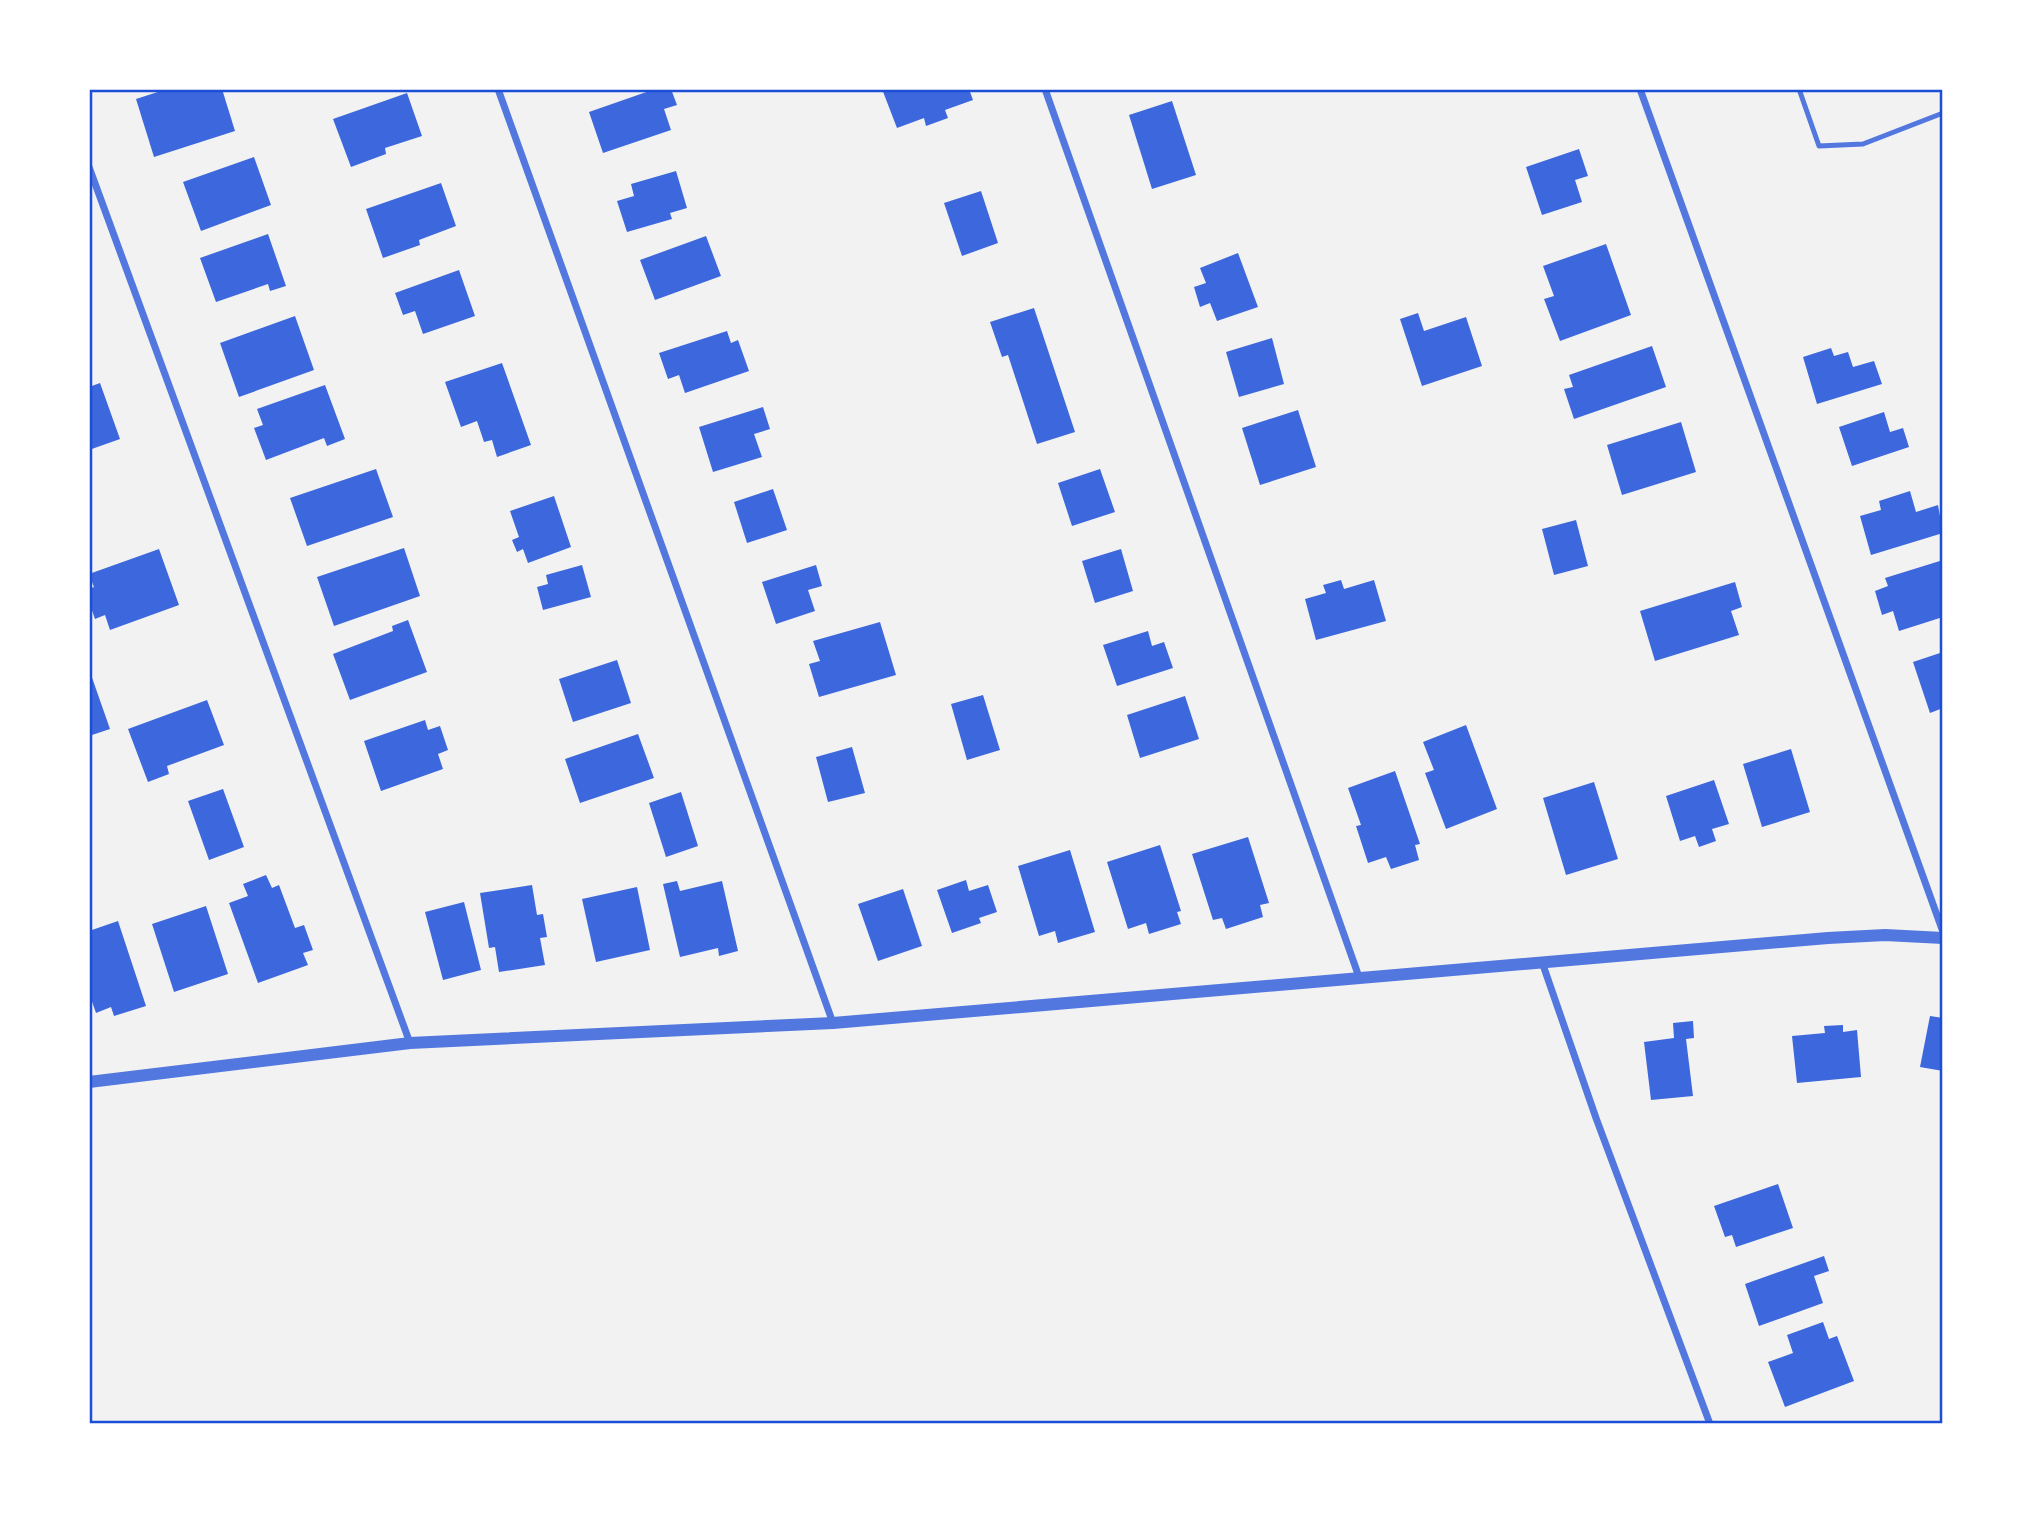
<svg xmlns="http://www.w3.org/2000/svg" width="2032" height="1513" viewBox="0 0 2032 1513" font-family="'Work Sans',sans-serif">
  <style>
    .building { fill: #3d67dc }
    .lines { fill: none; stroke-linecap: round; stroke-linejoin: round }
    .service { stroke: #5277de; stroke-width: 5 }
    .minor { stroke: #5277de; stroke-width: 7 }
    .tertiary { stroke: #5277de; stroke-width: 12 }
    .neatline { fill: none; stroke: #1d4ed8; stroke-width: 2.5 }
  </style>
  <rect width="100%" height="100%" fill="#f2f2f2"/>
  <g class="building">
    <polygon points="167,89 222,89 235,131 154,157 136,99"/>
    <polygon points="655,89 671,89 677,105 664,109 671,130 603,153 589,112"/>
    <polygon points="882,89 969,89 973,100 945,110 948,118 926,126 924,118 897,128"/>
    <polygon points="407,93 422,136 385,148 386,154 351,167 333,119"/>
    <polygon points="1172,101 1196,175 1152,189 1129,115"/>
    <polygon points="1579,149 1588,176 1575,180 1582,202 1542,215 1526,167"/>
    <polygon points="254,157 271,205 201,231 183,182"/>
    <polygon points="676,171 687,208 670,213 672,219 627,232 617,201 634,196 631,184"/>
    <polygon points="441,183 456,226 419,240 420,245 383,258 366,209"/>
    <polygon points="981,191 998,243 962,256 944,203"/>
    <polygon points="268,234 286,286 270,291 268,284 216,302 200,258"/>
    <polygon points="706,236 721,276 655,300 640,260"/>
    <polygon points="1606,244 1631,315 1560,341 1544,299 1554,296 1543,266"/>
    <polygon points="1238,253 1258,307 1217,321 1210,303 1200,307 1194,287 1206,283 1200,268"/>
    <polygon points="459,270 475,316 423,334 415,311 403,315 395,293"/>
    <polygon points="1034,308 1075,432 1037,444 1008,355 1002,357 990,322"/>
    <polygon points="1418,313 1424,331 1466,317 1482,366 1422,386 1400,319"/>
    <polygon points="295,316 314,370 239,397 220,343"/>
    <polygon points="727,331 731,343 738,340 749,371 685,393 679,375 668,379 659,353"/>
    <polygon points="1272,338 1284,384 1239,397 1226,352"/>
    <polygon points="1652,346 1666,387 1574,419 1564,389 1573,387 1569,375"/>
    <polygon points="1831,348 1834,356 1848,352 1853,367 1874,361 1882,384 1817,404 1803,357"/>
    <polygon points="502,363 531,445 497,457 492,440 484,442 477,421 461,427 445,382"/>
    <polygon points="100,383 120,439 89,450 89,387"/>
    <polygon points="325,385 345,439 327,446 324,438 266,460 254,428 263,425 257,409"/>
    <polygon points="763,407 770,429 754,434 762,457 713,472 699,427"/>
    <polygon points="1298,410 1316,467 1260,485 1242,428"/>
    <polygon points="1884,412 1890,432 1903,428 1909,447 1852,466 1839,427"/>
    <polygon points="1681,422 1696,472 1622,495 1607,445"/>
    <polygon points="376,469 393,517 307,546 290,498"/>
    <polygon points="1100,469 1115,512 1072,526 1058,483"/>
    <polygon points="773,489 787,530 747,543 734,502"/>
    <polygon points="1910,491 1916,512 1938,505 1943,533 1871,555 1860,516 1881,510 1879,501"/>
    <polygon points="554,496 571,547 528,563 523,549 517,552 512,540 519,537 510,511"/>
    <polygon points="1576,520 1588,566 1554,575 1542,529"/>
    <polygon points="404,548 420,596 334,626 317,577"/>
    <polygon points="159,549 179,605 110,630 105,615 95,619 89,602 89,589 94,587 89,574"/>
    <polygon points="1121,549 1133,591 1095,603 1082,561"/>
    <polygon points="1943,560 1943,617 1899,631 1893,611 1882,615 1875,591 1888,586 1885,578"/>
    <polygon points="582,565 591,597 543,610 537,587 548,584 546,575"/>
    <polygon points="816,565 822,586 808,590 815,611 776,624 762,582"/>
    <polygon points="1341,580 1344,589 1374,580 1386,621 1316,640 1305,599 1326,593 1323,585"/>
    <polygon points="1735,582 1742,607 1731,611 1739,635 1655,661 1640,611"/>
    <polygon points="408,620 427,672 350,700 333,654 393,631 392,626"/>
    <polygon points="880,622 896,675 819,697 809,664 820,661 813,641"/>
    <polygon points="1148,631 1152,646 1164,642 1173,668 1117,686 1103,645"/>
    <polygon points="1943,652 1943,708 1930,713 1913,662"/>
    <polygon points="617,660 631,703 573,722 559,679"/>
    <polygon points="89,669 110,729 89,736"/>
    <polygon points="983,695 1000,750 967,760 951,704"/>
    <polygon points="1185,696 1199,739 1140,758 1127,715"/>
    <polygon points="207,700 224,745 167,766 169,774 148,782 128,729"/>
    <polygon points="425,720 428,730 440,726 448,750 438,754 443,769 381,791 364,741"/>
    <polygon points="1466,725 1497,809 1446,829 1425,773 1434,770 1423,742"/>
    <polygon points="638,734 654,778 580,803 565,759"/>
    <polygon points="852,747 865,793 828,802 816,757"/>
    <polygon points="1791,749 1810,812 1762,827 1743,764"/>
    <polygon points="1395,771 1420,844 1415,845 1419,860 1391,869 1386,857 1368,863 1356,826 1361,825 1348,788"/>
    <polygon points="1714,780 1729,824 1712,829 1716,841 1699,847 1695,836 1680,841 1666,796"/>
    <polygon points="1594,782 1618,859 1566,875 1543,798"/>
    <polygon points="223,789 244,847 209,860 188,801"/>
    <polygon points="681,792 698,846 666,857 649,803"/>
    <polygon points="1248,837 1269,903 1260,905 1263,917 1226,929 1222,918 1213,920 1192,854"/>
    <polygon points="1160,845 1181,911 1177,912 1181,924 1149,934 1146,923 1128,929 1107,862"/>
    <polygon points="1070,850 1095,932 1058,943 1055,931 1039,936 1018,866"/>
    <polygon points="266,875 272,888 279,885 295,928 304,925 313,950 303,953 308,965 258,983 229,903 248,896 243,884"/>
    <polygon points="966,880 969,891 988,885 997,912 979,918 981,923 952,933 937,890"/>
    <polygon points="677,881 680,891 722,881 738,951 719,956 718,948 680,957 663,884"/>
    <polygon points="532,885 537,915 543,914 547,937 540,938 545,965 499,972 495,947 489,948 480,893"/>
    <polygon points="637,887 650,950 596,962 582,899"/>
    <polygon points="903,889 922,946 878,961 858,904"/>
    <polygon points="464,902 481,970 443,980 425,912"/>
    <polygon points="206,906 228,974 174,992 152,924"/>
    <polygon points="118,921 146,1006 114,1016 111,1007 96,1013 89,993 89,931"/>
    <polygon points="1930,1016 1943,1018 1943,1071 1920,1067"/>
    <polygon points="1693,1021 1694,1038 1686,1039 1693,1096 1651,1100 1644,1042 1674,1038 1673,1023"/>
    <polygon points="1843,1025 1843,1032 1857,1030 1861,1077 1797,1083 1792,1036 1825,1033 1824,1026"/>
    <polygon points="1778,1184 1793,1228 1736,1247 1732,1235 1725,1237 1714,1206"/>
    <polygon points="1824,1256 1829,1271 1814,1276 1823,1303 1759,1326 1745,1284"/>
    <polygon points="1823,1322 1829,1339 1837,1336 1854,1381 1785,1407 1768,1362 1793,1353 1787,1335"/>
  </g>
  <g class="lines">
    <polyline class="service" points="1799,89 1819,146 1863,144 1943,113"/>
    <g class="minor">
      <polyline points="498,89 833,1023"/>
      <polyline points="1045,89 1359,977"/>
      <polyline points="1640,89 1943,932"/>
      <polyline points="89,167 410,1043"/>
      <polyline points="1542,962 1596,1118 1710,1424"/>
    </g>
    <polyline class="tertiary" points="89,1082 410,1043 833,1023 1828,938 1885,935 1943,938"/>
  </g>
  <rect width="2032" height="1513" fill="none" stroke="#ffffff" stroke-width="182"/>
  <rect x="91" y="91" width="1850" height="1331" class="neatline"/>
</svg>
